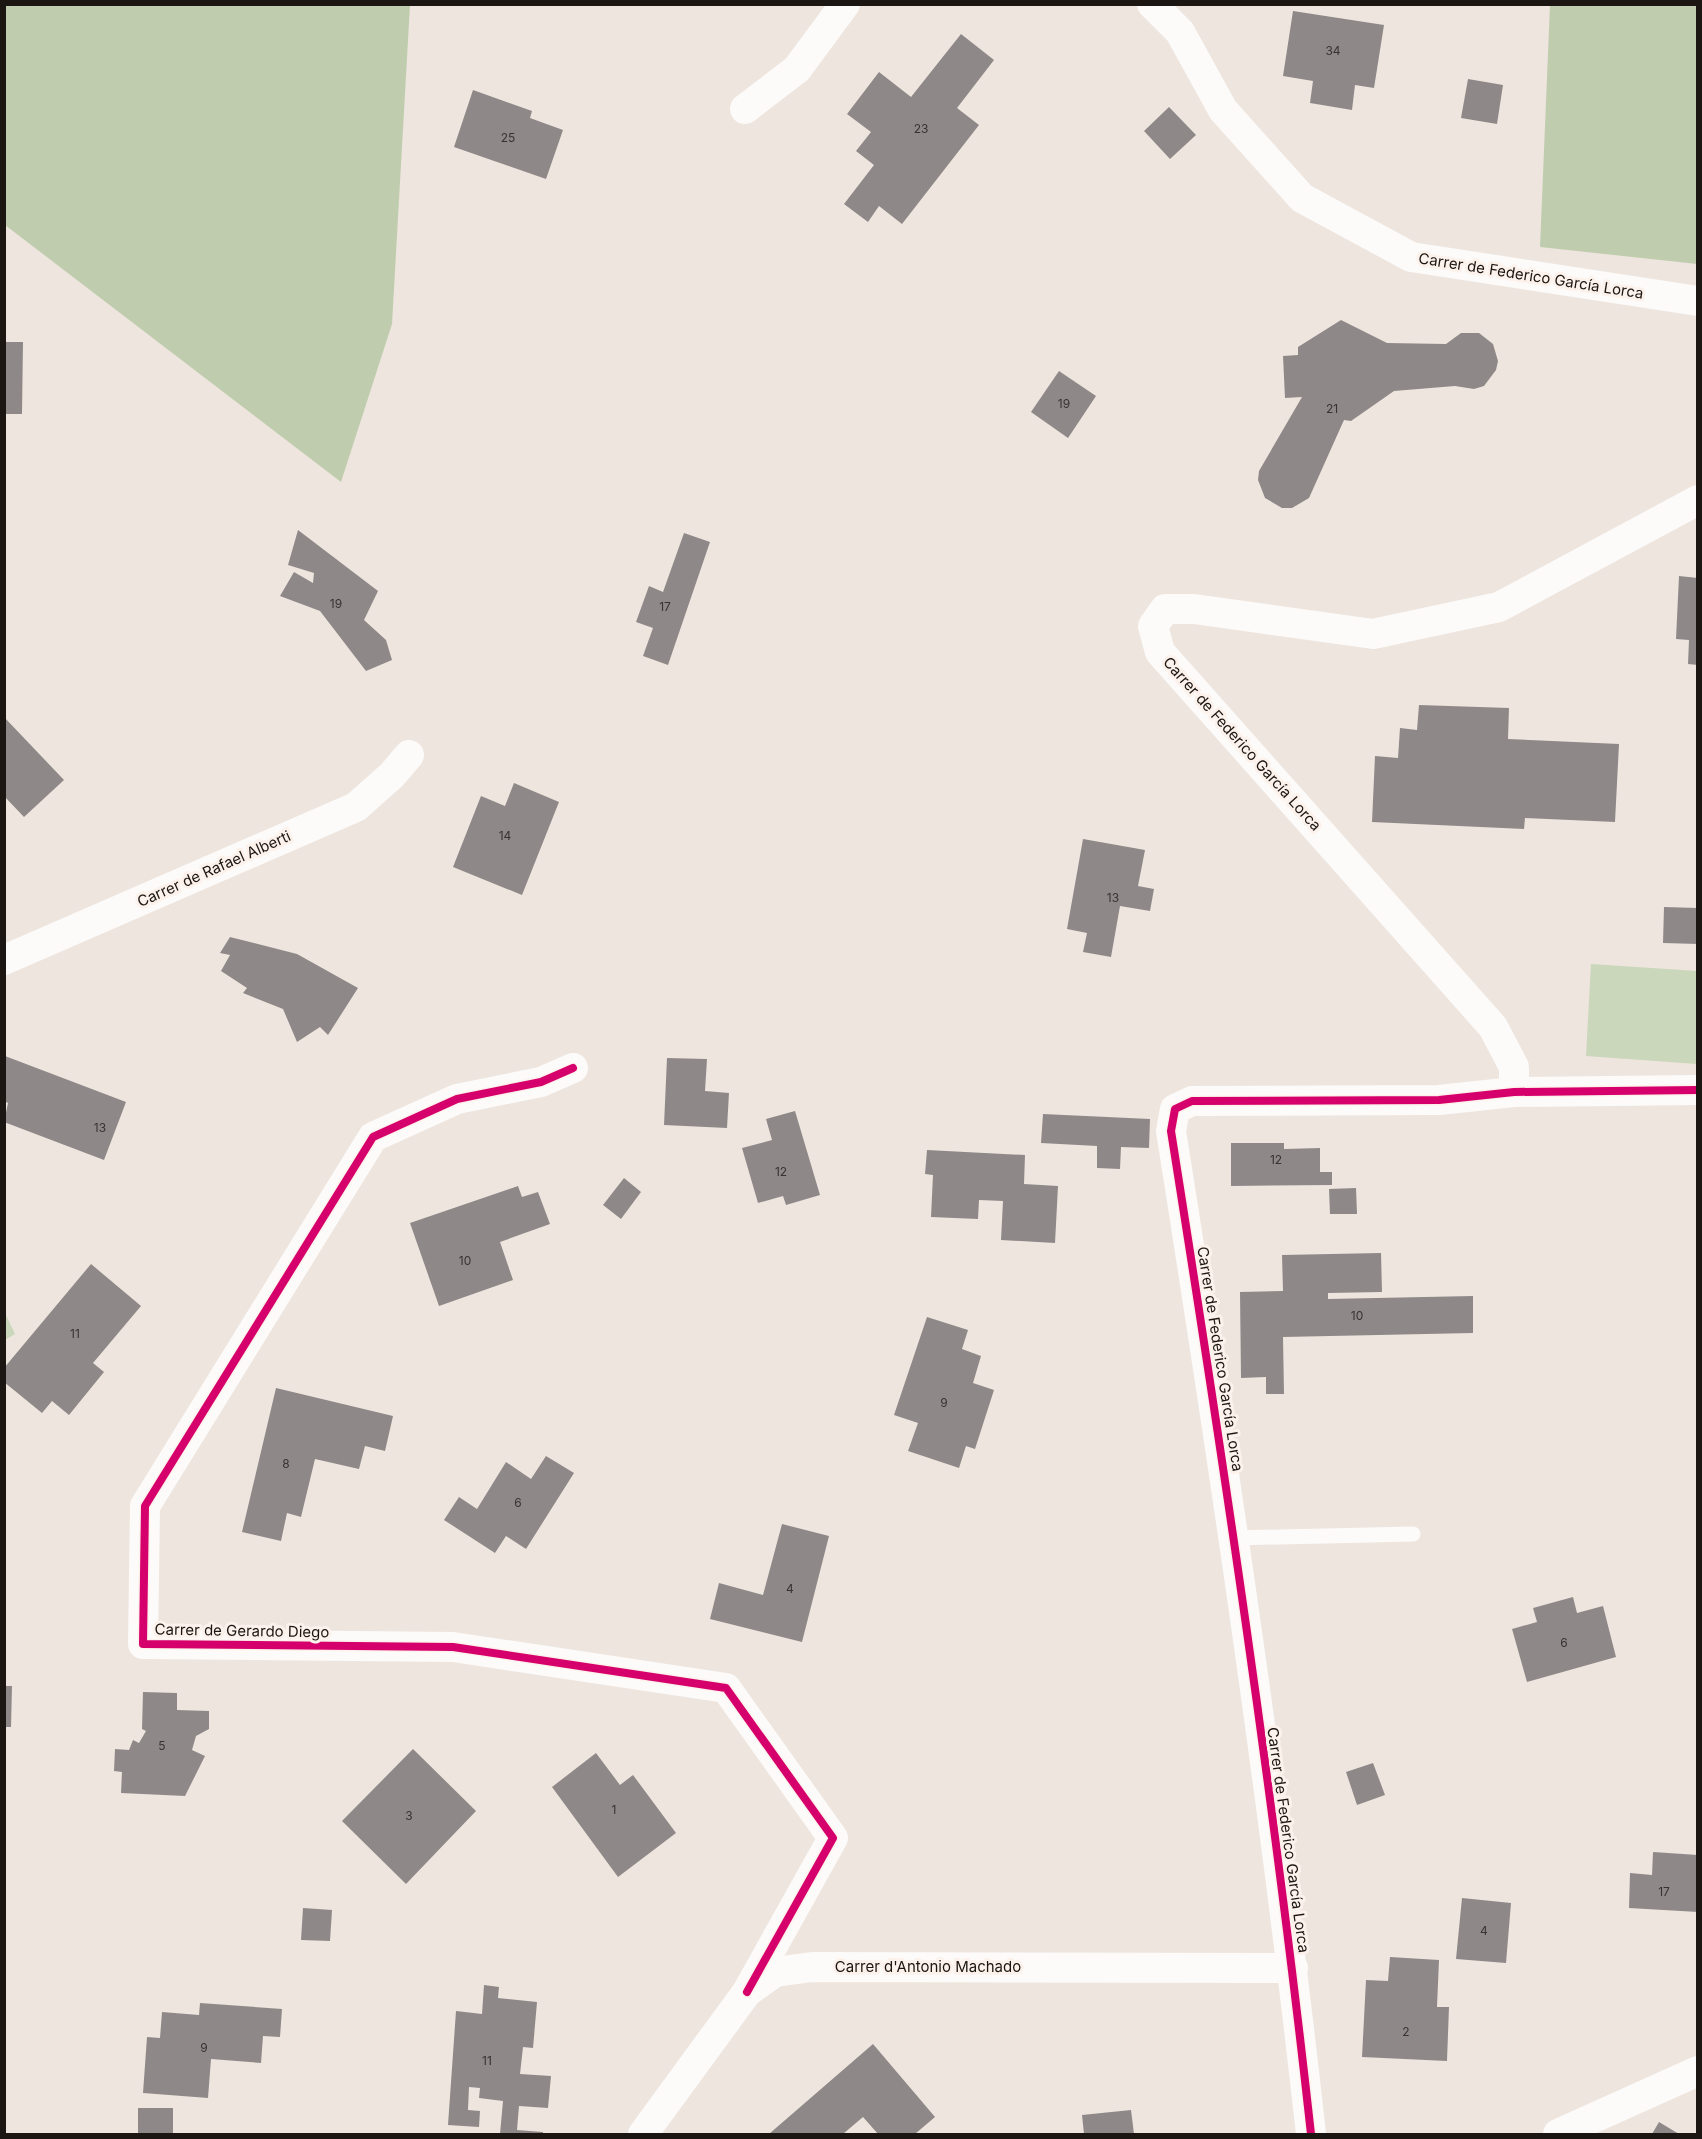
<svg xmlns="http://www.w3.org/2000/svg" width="1702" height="2139" viewBox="0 0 1702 2139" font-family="Inter,sans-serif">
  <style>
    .green { fill: #cad7ba }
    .forest { fill: #bfcdae }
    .building { fill: #8e8988 }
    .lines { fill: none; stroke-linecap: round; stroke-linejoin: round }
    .lane { stroke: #fcfbfa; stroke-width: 15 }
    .street { stroke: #fcfbfa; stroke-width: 30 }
    .cycleway-casing { stroke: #fcf2eb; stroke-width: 11 }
    .cycleway { stroke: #d6006c; stroke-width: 8 }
    .labels { text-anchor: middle; stroke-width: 6; stroke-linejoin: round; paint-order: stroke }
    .number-label { font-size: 12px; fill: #383330 }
    .street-label { font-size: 15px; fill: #1c1612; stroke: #fcf2eb }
  </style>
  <rect width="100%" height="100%" fill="#eee5de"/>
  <g class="green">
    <polygon points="1591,964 1697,971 1697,1064 1586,1056"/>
    <polygon points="4,1311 15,1334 5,1340 4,1340"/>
  </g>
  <g class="forest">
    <polygon points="4,5 410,5 392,324 341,482 5,225"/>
    <polygon points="1550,5 1697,5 1697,264 1540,247"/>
  </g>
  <g class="building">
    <polygon points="1293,11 1384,25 1374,88 1355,85 1352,110 1310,103 1313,81 1283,76"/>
    <polygon points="961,34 994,60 957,108 979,125 902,224 879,206 868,222 844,204 874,165 856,151 871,132 847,114 879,72 911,97"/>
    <polygon points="1468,79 1503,85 1497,124 1461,118"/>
    <polygon points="473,90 532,111 530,118 563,130 546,179 454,147"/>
    <polygon points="1169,107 1196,135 1170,159 1144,131"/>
    <polygon points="1341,320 1387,343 1446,344 1461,333 1479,333 1493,344 1498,361 1496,370 1484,386 1474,389 1455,386 1394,391 1351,421 1344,420 1309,498 1292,508 1282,508 1265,498 1258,480 1259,471 1302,397 1285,398 1283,356 1298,355 1298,347"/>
    <polygon points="4,342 23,342 22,414 4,414"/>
    <polygon points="1059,371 1096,396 1068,438 1031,412"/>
    <polygon points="298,530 378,591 364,620 386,640 392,660 366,671 320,611 280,596 294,572 313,583 314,573 288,565"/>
    <polygon points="684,533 710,542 668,665 643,656 653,628 636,622 649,586 663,592"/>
    <polygon points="1679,576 1698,578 1698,665 1688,664 1689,640 1676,639"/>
    <polygon points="1419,705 1509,708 1508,739 1619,744 1615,822 1525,818 1524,829 1372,822 1375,756 1398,758 1400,728 1417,730"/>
    <polygon points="4,717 64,780 24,817 4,796"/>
    <polygon points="514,783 559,802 522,895 453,867 481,796 505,806"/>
    <polygon points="1083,839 1145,850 1138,886 1154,889 1150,911 1120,906 1111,957 1083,952 1087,933 1067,929"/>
    <polygon points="1664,907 1698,908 1698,944 1663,943"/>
    <polygon points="230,937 297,954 358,988 328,1035 320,1027 297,1042 283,1009 243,993 247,988 221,971 230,955 220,953"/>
    <polygon points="5,1056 126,1102 104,1160 4,1122 8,1103 4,1101"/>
    <polygon points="667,1058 707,1059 705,1091 729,1093 727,1128 664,1125"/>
    <polygon points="795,1111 820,1195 786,1205 783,1196 758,1203 742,1148 772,1140 766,1119"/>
    <polygon points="1043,1114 1150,1119 1149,1148 1121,1147 1120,1169 1097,1168 1097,1146 1041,1143"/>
    <polygon points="1231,1143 1284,1143 1284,1149 1320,1148 1320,1172 1332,1172 1332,1185 1231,1186"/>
    <polygon points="927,1150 1025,1155 1024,1184 1058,1186 1055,1243 1001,1240 1003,1201 979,1200 978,1219 931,1217 933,1175 925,1174"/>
    <polygon points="624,1178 641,1192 621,1219 603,1205"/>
    <polygon points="518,1186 522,1197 538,1192 550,1224 500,1242 513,1280 439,1306 410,1223"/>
    <polygon points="1356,1188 1357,1214 1330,1214 1329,1189"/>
    <polygon points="1381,1253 1382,1292 1328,1293 1328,1299 1473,1296 1473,1333 1283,1337 1284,1394 1266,1394 1266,1377 1241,1378 1240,1292 1283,1291 1282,1255"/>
    <polygon points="91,1264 141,1306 93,1363 104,1372 69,1415 52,1401 42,1413 4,1382 4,1368"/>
    <polygon points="927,1317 968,1330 962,1349 981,1356 973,1383 994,1390 975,1449 966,1446 959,1468 908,1451 918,1423 894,1415"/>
    <polygon points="276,1388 393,1416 385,1451 365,1446 359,1469 315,1459 301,1517 287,1513 281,1541 242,1532"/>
    <polygon points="546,1456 574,1473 526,1549 506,1536 495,1553 444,1520 459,1497 477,1509 506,1462 531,1479"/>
    <polygon points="782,1524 829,1536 802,1642 710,1619 719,1583 763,1595"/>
    <polygon points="1573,1597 1577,1613 1603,1606 1616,1657 1527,1682 1512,1629 1537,1622 1533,1608"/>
    <polygon points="4,1686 12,1686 11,1727 4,1727"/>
    <polygon points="143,1692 177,1693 177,1710 209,1711 209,1729 196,1736 192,1750 205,1756 185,1796 121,1793 122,1772 114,1771 115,1749 129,1750 133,1740 139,1743 146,1731 142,1729"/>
    <polygon points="413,1749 476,1811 406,1884 342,1821"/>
    <polygon points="596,1753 620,1785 633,1775 676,1833 618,1877 552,1787"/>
    <polygon points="1373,1763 1385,1795 1357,1805 1346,1772"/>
    <polygon points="1653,1852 1698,1855 1698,1912 1629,1908 1630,1873 1652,1875"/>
    <polygon points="1462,1898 1511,1903 1506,1963 1456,1959"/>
    <polygon points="303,1908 332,1910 330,1941 301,1940"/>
    <polygon points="1390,1957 1439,1960 1437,2007 1449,2007 1447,2061 1362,2057 1366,1980 1388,1981"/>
    <polygon points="484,1985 499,1987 498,1998 537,2002 533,2048 523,2047 520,2074 551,2076 548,2108 519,2106 517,2130 543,2132 543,2134 500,2134 503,2101 479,2098 480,2088 469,2087 468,2110 480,2111 479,2127 448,2125 456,2011 482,2014"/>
    <polygon points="200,2003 282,2009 280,2037 263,2036 261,2063 211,2059 208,2098 143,2093 147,2037 160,2038 162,2012 199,2015"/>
    <polygon points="873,2044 935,2117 915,2134 878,2134 863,2117 843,2134 769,2134"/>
    <rect x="138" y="2108" width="35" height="26"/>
    <polygon points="1131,2110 1134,2134 1084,2134 1082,2115"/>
    <polygon points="1659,2122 1679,2134 1652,2134"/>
  </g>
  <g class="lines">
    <polyline class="lane" points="1232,1538 1413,1534"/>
    <g class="street">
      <polyline points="1152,4 1180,32 1223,110 1302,198 1411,257 1698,301"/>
      <polyline points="745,109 797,69 845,4"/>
      <polyline points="4,960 356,807 392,775 409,755"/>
      <polyline points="573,1068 541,1082 457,1099 373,1137 145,1506 143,1644 453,1647 726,1688 833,1838 747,1992"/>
      <polyline points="1514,1092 1514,1067 1493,1027 1160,652 1153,626 1165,609 1194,609 1373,634 1499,607 1698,500"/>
      <polyline points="643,2134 747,1992 775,1972 812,1967 1293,1968"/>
      <path d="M1311 2134C1274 1799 1224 1465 1171 1131L1175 1109 1192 1101 1439 1100 1514 1092 1698 1090"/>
      <polyline points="1558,2134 1698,2071"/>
    </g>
    <g class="cycleway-casing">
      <g id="cycleway">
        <polyline points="573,1068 541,1082 457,1099 373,1137 145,1506 143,1644 453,1647 726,1688 833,1838 747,1992"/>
        <path d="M1311 2134C1274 1799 1224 1465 1171 1131L1175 1109 1192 1101 1439 1100 1514 1092 1698 1090"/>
      </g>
    </g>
    <use href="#cycleway" class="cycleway"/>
  </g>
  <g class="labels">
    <g class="number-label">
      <text x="1333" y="55">34</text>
      <text x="921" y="133">23</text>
      <text x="508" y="142">25</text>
      <text x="1064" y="408">19</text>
      <text x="1332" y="413">21</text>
      <text x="336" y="608">19</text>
      <text x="665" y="611">17</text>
      <text x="505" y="840">14</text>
      <text x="1113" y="902">13</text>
      <text x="100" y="1132">13</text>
      <text x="1276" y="1164">12</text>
      <text x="781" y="1176">12</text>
      <text x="465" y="1265">10</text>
      <text x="1357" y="1320">10</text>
      <text x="75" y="1338">11</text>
      <text x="944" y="1407">9</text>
      <text x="286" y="1468">8</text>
      <text x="518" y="1507">6</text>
      <text x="790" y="1593">4</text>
      <text x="1564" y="1647">6</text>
      <text x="162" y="1750">5</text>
      <text x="614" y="1814">1</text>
      <text x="409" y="1820">3</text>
      <text x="1664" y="1896">17</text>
      <text x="1484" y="1935">4</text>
      <text x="1406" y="2036">2</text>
      <text x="204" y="2052">9</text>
      <text x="487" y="2065">11</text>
    </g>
    <g class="street-label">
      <text transform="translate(1531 276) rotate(9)" y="5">Carrer de Federico García Lorca</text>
      <text transform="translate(1242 744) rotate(48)" y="5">Carrer de Federico García Lorca</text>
      <text transform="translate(214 869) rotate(-24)" y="5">Carrer de Rafael Alberti</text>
      <text transform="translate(1220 1359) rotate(81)" y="5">Carrer de Federico García Lorca</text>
      <text transform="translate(242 1631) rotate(1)" y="5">Carrer de Gerardo Diego</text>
      <text transform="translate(1288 1840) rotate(82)" y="5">Carrer de Federico García Lorca</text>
      <text x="928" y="1972">Carrer d'Antonio Machado</text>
    </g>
  </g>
  <rect width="1702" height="2139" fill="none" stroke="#1c1612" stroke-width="12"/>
</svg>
